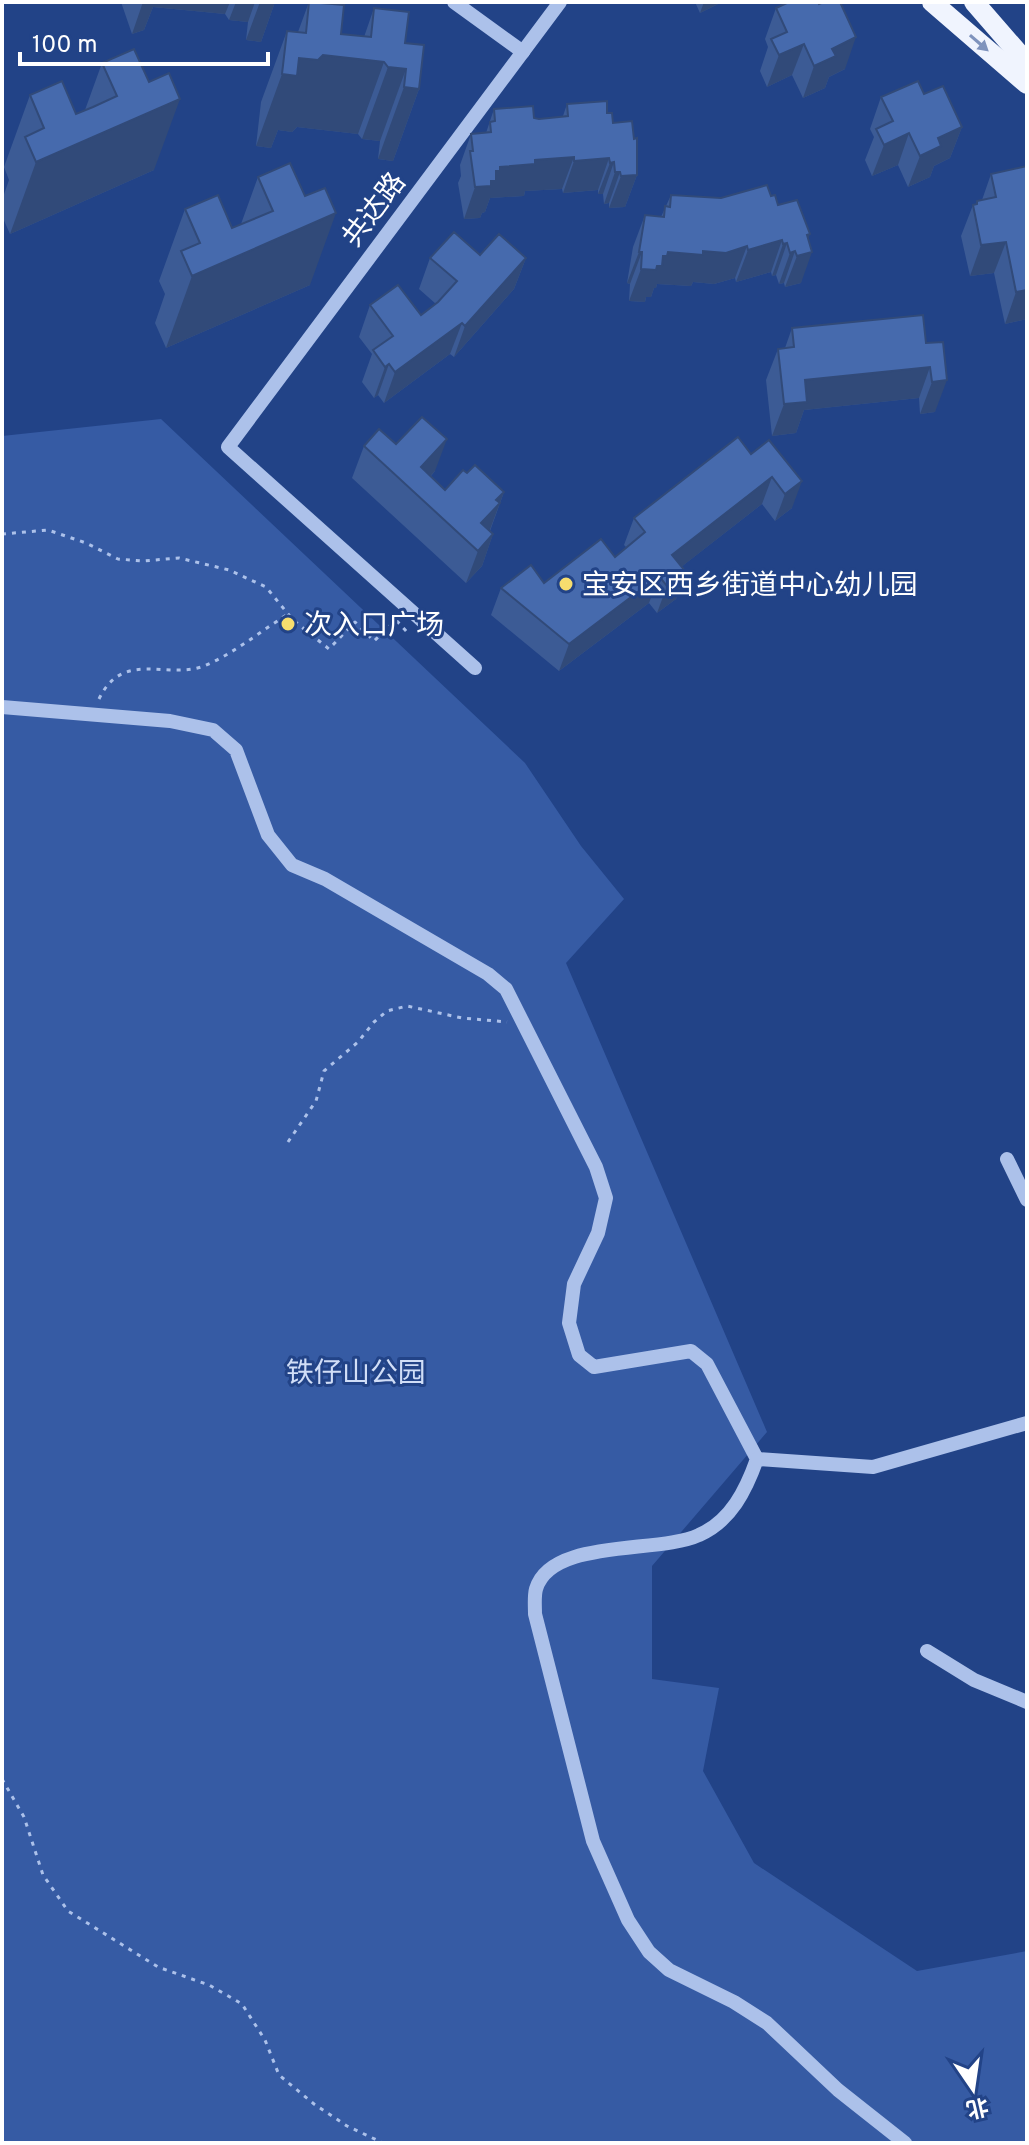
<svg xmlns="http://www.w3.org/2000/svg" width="1029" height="2145" viewBox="0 0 1029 2145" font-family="Overpass,'Noto Sans SC',sans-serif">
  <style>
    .green { fill: #365ba4 }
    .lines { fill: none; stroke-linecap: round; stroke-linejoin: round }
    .path { stroke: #acc1ea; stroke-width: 3; stroke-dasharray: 4 6; stroke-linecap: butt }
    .minor { stroke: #acc1ea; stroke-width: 14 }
    .major { stroke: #f0f4fe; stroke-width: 20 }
    .wall { fill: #3c5b95 }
    .shaded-wall { fill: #314a79 }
    .building { fill: #466aad; stroke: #314a79; stroke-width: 2 }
    .oneway { fill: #7f93bd }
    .poi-dot { fill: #f6dd6e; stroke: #224387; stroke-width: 3 }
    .labels { text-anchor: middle; stroke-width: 6; stroke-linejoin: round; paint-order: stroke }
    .street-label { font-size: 28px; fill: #fff; stroke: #224387 }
    .poi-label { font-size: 28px; fill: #fff; stroke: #224387; text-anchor: start }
    .park-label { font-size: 28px; fill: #d1def7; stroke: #224387 }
  </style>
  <rect width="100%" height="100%" fill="#224387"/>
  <polygon class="green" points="161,419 525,763 581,846 624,899 566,963 767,1432 652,1566 652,1679 719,1688 703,1771 754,1863 917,1971 1027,1951 1027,2143 2,2143 2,436"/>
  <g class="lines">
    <g class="path">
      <polyline points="2,534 48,530 86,543 118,559 143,561 179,558 229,570 266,587 293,620 329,649 355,622 374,641 396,620 407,632 409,630"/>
      <path d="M99 699C123 649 167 680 204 666 233 654 261 631 288 614"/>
      <polyline points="288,1142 316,1101 324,1071 358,1042 374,1022 387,1011 407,1006 462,1018 507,1022"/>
      <polyline points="2,1779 24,1817 43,1875 68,1911 158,1967 209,1985 242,2004 265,2040 279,2075 314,2104 347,2126 383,2143"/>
    </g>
    <g class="minor">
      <polyline points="454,2 523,52"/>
      <polyline points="475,668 228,447 560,2"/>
      <path d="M2 707 170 721 213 730 236 750 268 835 292 865 325 879 488 974 506 989 596 1167 606 1198 598 1233 574 1284 569 1323 579 1355 594 1367 691 1351 707 1364 757 1459C746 1490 731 1521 699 1535 659 1554 551 1538 536 1589 534 1596 535 1606 535 1614L593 1841 628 1920 649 1952 669 1970 734 2002 767 2023 838 2090 905 2143"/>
      <polyline points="1007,1159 1027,1200"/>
      <polyline points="757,1459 873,1467 1027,1423"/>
      <polyline points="927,1651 974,1680 1027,1702"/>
    </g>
    <g class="major">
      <polyline points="932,2 1027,84"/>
      <polyline points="974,2 1027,63"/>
    </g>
  </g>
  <g class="wall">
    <polygon points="121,2 275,2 261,42 246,40 248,22 229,20 225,14 153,7 144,30 132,34"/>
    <polygon points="309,2 341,34 364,37 374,8 405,43 419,89 393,161 378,159 380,141 362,139 358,134 297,127 292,132 278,130 271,148 256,146 261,102 287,31 298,32"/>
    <polygon points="695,2 722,2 700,13"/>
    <polygon points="776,8 845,69 829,77 825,88 803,98 792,75 767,87 760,71 768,47 765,39"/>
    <polygon points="102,63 154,170 10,234 2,216 2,200 9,180 4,167 30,95 76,114 85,110"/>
    <polygon points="924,94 962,127 950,158 934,166 930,177 908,187 898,165 872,176 865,160 874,137 870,129 881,97"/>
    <polygon points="567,104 607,113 613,123 637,175 625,207 609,208 609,203 604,204 603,194 598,194 598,190 563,193 562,189 525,191 524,196 490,198 485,212 482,213 480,218 464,219 458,183 461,176 460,165 471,134 486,133 494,109 539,119 563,116"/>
    <polygon points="991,174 1027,319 1005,324 994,273 970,276 961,236 973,205 976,204 977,201 982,200"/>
    <polygon points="258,177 310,285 166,348 155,323 165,294 159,281 185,209 232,228 241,224"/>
    <polygon points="671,195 721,198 771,196 808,239 801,283 785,287 784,283 779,284 776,275 772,276 771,272 736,282 735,278 714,284 693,282 691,286 657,284 656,288 654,288 651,297 646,297 645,302 629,301 630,284 627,283 633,247 645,215 661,217"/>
    <polygon points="480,255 526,258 514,289 454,357 450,354 384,403 378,395 374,398 362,382 372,354 359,337 370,305 421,315 436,304 419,289 430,258"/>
    <polygon points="792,328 926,343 943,342 935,412 920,414 919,398 804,410 796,433 772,436 766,380 778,349 785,348"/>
    <polygon points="769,440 792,508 775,521 762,504 681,567 686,572 676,599 657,613 649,603 559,671 491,615 501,588 544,583 615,557 626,547 624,545 634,518 751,454"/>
    <polygon points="396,444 435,471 431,476 445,490 467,473 504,492 490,531 493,534 482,566 466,583 352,478 364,446"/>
  </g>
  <g class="shaded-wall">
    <polygon points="143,2 230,2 225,14 153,7 144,30 132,34"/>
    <polygon points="236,2 255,2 248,22 229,20"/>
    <polygon points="260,2 275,2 261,42 246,40"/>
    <polygon points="704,2 722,2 700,13"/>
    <polygon points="856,37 845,69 829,77 825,88 803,98 814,66 832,49"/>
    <polygon points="804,44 792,75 767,87 779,55"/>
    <polygon points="323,55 384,62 358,134 297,127 292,132 278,130 271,148 256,146 282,74 299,58"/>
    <polygon points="388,67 406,69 380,141 362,139"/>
    <polygon points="404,87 419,89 393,161 378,159"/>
    <polygon points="180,99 154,170 10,234 36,162"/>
    <polygon points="962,127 950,158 934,166 930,177 908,187 920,156 938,138"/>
    <polygon points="909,133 898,165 872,176 884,145"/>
    <polygon points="574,157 562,189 525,191 524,196 490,198 485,212 482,213 480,218 464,219 475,187 491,181 496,171 500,167 535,160"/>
    <polygon points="609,158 598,190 563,193 574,161"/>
    <polygon points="614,162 603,194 598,194 610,163"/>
    <polygon points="615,172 620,172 609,203 604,204"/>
    <polygon points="637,175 625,207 609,208 621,176"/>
    <polygon points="336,213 310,285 166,348 192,276"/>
    <polygon points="810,234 803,254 812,252 801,283 785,287 797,256 807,235"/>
    <polygon points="782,240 771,272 736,282 748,250"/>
    <polygon points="1006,242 994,273 970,276 981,245"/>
    <polygon points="787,243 776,275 772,276 783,244"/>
    <polygon points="747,246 735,278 714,284 693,282 691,286 657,284 656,288 654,288 651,297 646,297 645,302 629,301 641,269 668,252 703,251"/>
    <polygon points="795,251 784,283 779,284 790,253"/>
    <polygon points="639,252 642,252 630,284 627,283"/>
    <polygon points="526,258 514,289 454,357 465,326"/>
    <polygon points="1027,290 1027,319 1005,324 1016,292"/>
    <polygon points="462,323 450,354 384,403 395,372"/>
    <polygon points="389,364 378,395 374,398 385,367"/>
    <polygon points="930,367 919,398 804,410 796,433 772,436 784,404 805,380"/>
    <polygon points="947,380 935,412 920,414 932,382"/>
    <polygon points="447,439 435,471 415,493 421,467"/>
    <polygon points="772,477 762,504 662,582 672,555"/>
    <polygon points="802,481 792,508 775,521 785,494"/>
    <polygon points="504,492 488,535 481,523 496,500"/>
    <polygon points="493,534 482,566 466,583 478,551"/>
    <polygon points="686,572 676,599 657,613 667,586"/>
    <polygon points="659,576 649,603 559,671 569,644"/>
  </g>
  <g class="building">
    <polygon points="309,2 344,5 341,34 371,37 374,8 409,12 405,43 424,45 419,89 404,87 406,69 388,67 384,62 323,55 318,60 299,58 297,76 282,74 287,31 306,33"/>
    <polygon points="789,2 818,2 819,4 824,2 840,2 856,37 832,49 836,56 814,66 804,44 779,55 771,39 787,32 776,8"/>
    <polygon points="134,49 149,82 169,73 180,99 36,162 25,137 44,128 30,95 62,81 76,114 93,107 117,96 102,63"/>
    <polygon points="918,81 924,94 943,86 962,127 938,138 941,146 920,156 909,133 884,145 876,129 893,121 881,97"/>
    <polygon points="607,101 607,113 612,113 613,123 632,121 634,139 637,138 637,175 621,176 620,172 615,172 614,162 610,163 609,158 574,161 574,157 535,160 535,164 500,167 500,171 496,171 496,181 491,181 491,186 475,187 470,151 473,151 471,134 491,132 490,122 495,121 494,109 533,106 534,118 539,119 568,116 567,104"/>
    <polygon points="290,163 305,196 325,188 336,213 192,276 181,251 200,243 185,209 218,195 232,228 273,211 258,177"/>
    <polygon points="1027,166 1027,290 1016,292 1006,242 981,245 973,205 977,204 977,201 996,197 991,174"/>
    <polygon points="767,185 771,196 775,195 778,205 797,200 810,234 807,235 812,252 797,256 795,251 790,253 787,243 783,244 782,240 748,250 747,246 726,253 703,251 703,255 668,252 667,256 663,256 662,266 657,266 656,270 641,269 642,252 639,252 645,215 664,217 665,206 670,207 671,195 721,198"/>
    <polygon points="454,232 480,255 499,234 526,258 465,326 462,323 395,372 389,364 385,367 373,350 393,336 370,305 398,285 421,315 438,302 457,281 430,258"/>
    <polygon points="923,315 926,343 943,342 947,380 932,382 930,367 805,380 807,402 784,404 778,349 794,347 792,328"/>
    <polygon points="422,417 447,439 421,467 445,490 463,470 467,473 475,465 504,492 496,500 500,503 481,523 493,534 478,551 364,446 379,429 396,444"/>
    <polygon points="738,437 751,454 769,440 802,481 785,494 772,477 672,555 686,572 667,586 659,576 569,644 501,588 531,565 544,583 601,539 615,557 645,532 634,518"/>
  </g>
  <defs><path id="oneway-solid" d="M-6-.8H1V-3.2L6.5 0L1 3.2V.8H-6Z" transform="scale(2)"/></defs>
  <use class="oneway" href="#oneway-solid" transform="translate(979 43) rotate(41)"/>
  <g class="poi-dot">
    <circle cx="566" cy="584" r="8"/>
    <circle cx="288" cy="624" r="8"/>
  </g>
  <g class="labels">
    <g class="street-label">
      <text transform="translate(373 209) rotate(-53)" y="10">共达路</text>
    </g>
    <g class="poi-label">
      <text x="582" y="594">宝安区西乡街道中心幼儿园</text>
      <text x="304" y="634">次入口广场</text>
    </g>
    <g class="park-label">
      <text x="356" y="1382">铁仔山公园</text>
    </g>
  </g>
  <rect width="1029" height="2145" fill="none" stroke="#ffffff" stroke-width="8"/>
  <g transform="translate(973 2089) rotate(167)" stroke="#224387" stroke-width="6" paint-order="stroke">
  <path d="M0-6L14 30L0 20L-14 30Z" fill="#ffffff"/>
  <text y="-12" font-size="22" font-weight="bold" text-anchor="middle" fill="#ffffff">北</text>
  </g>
  <path d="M20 52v12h248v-12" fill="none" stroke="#ffffff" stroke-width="4"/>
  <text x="32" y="52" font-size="24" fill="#ffffff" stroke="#224387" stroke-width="6" paint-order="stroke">100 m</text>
</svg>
